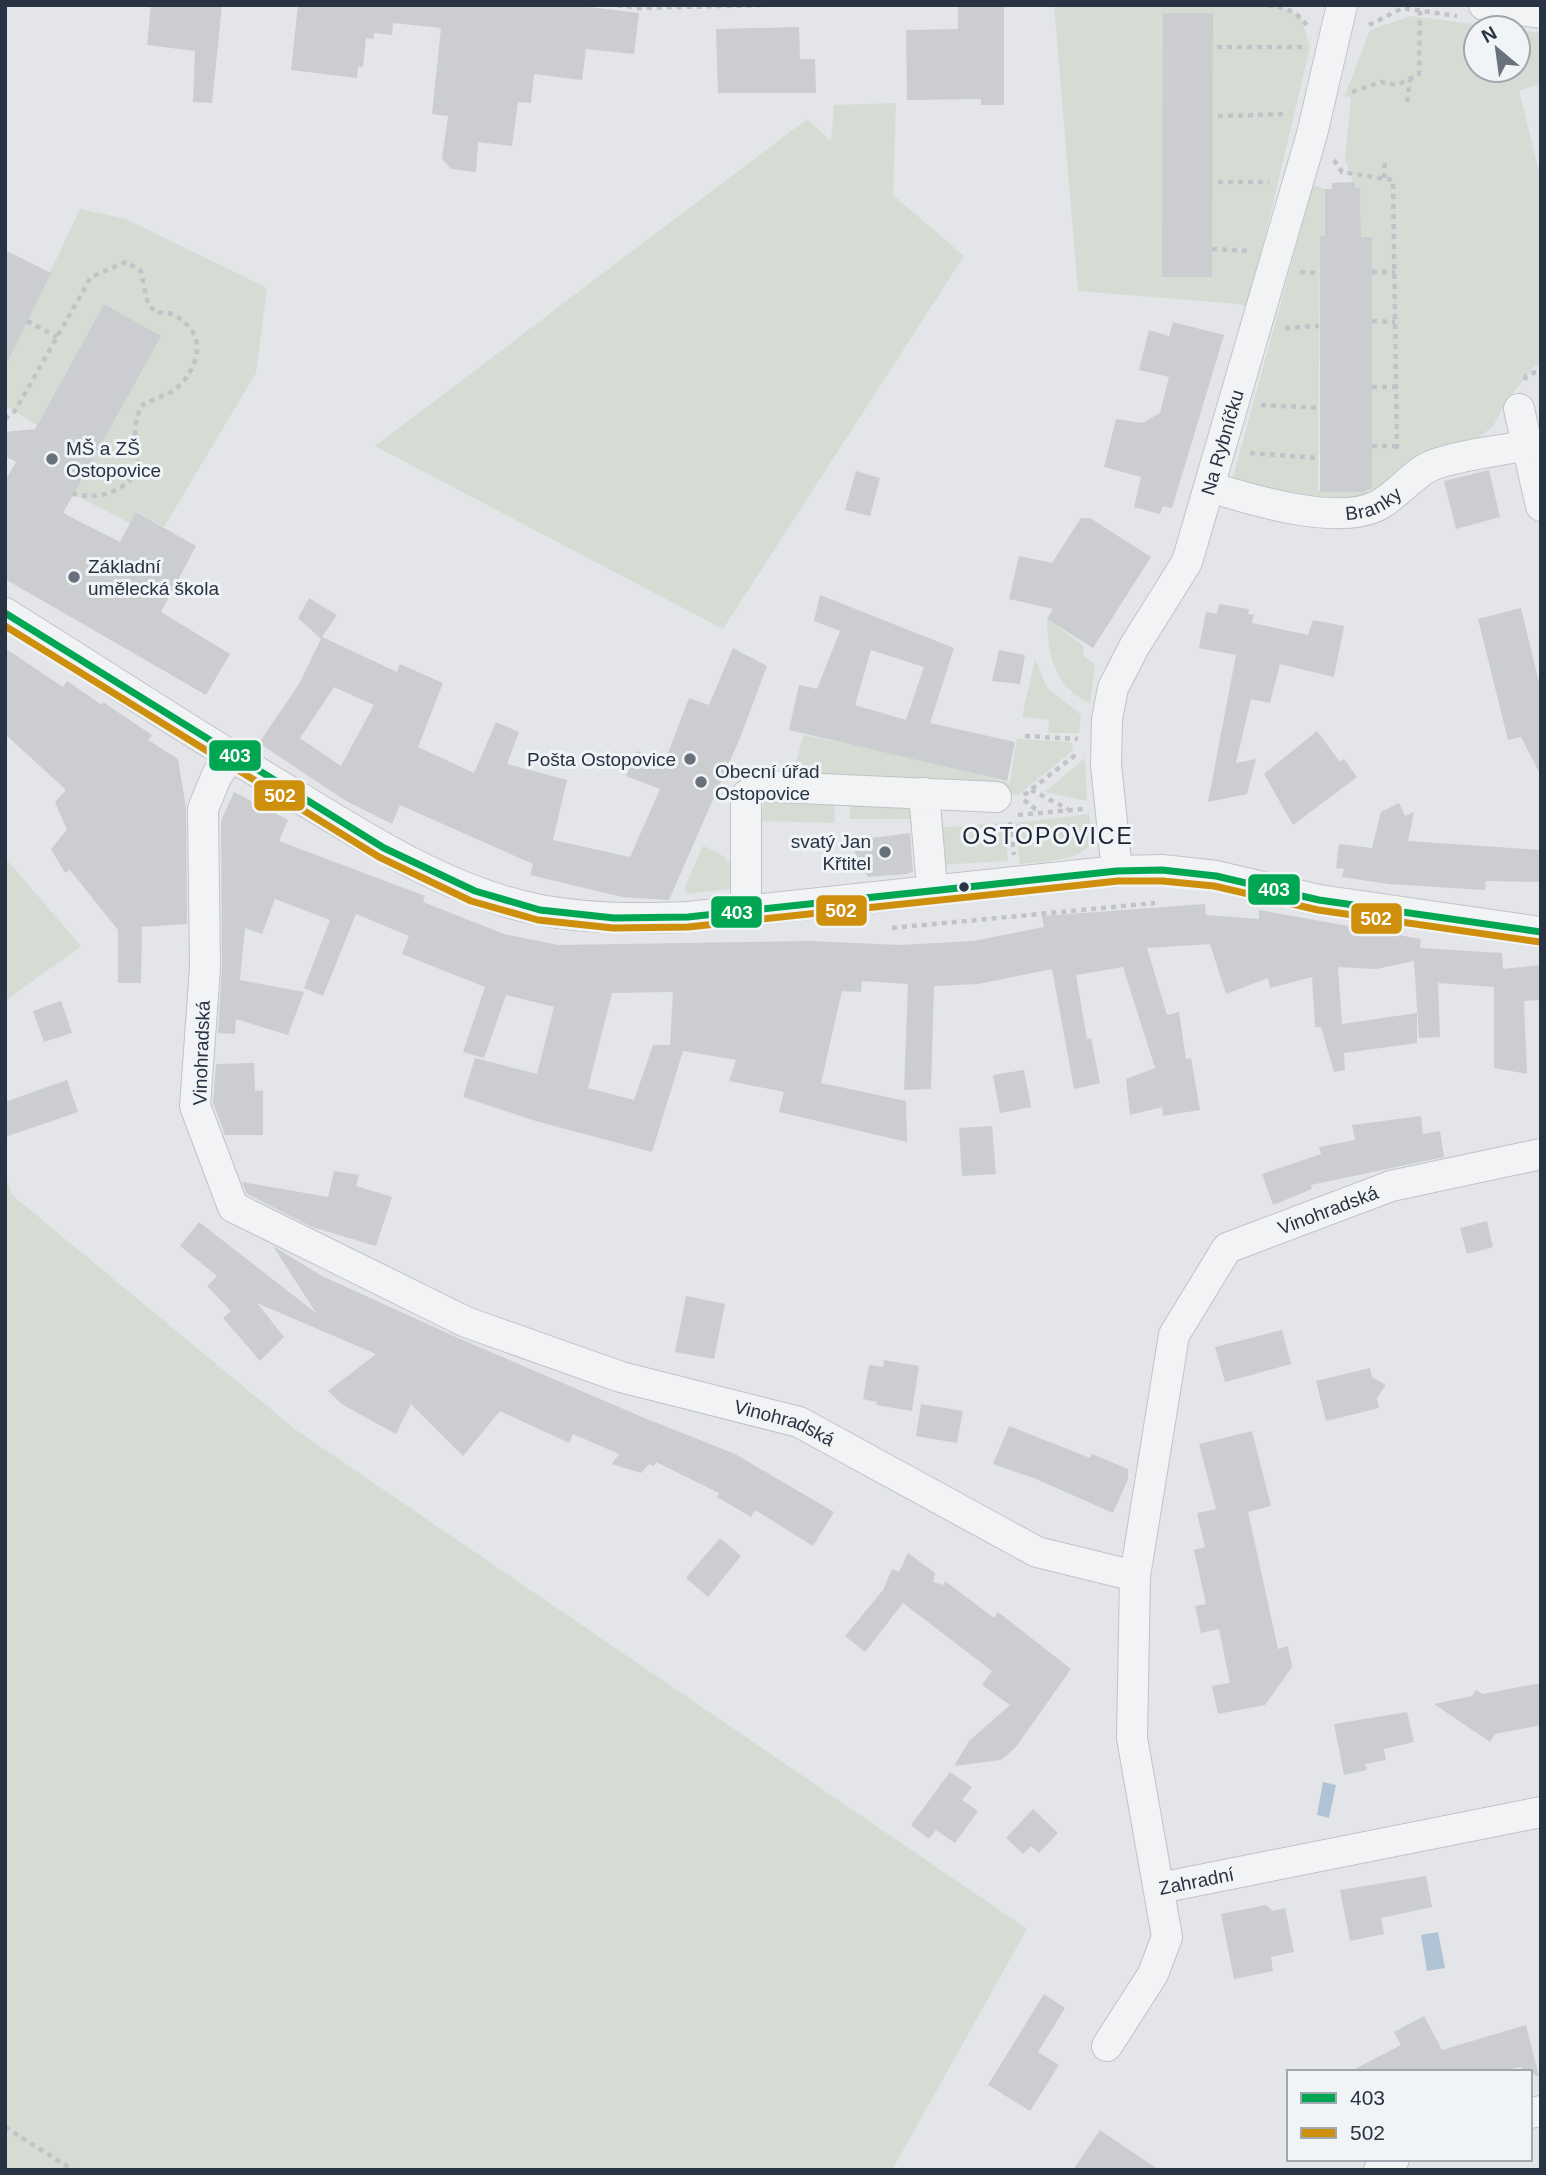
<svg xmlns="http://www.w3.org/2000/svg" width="1546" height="2175" viewBox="0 0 1546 2175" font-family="Helvetica,sans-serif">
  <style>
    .green { fill: #d4dcd3 }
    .water { fill: #b0c3d4 }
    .building { fill: #cbcdd1; fill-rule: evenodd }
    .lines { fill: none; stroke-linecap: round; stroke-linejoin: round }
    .minor-casing { stroke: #c1c3c6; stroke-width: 32 }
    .path { stroke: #c1c3c8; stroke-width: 4.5; stroke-dasharray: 5 5; stroke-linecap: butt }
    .minor { stroke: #f2f3f5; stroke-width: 30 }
    .bus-1-casing { stroke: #f0f4f7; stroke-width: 12 }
    .bus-2-casing { stroke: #f0f4f7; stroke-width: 12 }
    .bus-1 { stroke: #00a651; stroke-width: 7 }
    .bus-2 { stroke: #ce8f0d; stroke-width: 7 }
    .poi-dot { fill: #69717d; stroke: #f0f4f7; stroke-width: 2.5 }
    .bus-dot { fill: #283343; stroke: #f0f4f7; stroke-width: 2.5 }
    .labels { text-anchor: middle; stroke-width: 6; stroke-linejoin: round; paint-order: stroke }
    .street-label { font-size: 19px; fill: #283343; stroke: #f0f4f7 }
    .poi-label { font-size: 19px; fill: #283343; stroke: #f0f4f7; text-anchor: start }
    .quarter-label { font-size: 23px; letter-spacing: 2px; fill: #1a2434; stroke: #f0f4f7 }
    .line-badge { stroke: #f0f4f7; stroke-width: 2.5 }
    .badge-label { font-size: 19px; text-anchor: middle; font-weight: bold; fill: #fff }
  </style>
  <rect width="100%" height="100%" fill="#e3e5e8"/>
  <g class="green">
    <polygon points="1054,5 1268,5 1288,9 1301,17 1310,47 1248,308 1239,304 1078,291"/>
    <polygon points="1411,16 1503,28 1476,28 1476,70 1518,70 1518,30 1541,33 1541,83 1519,91 1541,180 1541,364 1535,366 1506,402 1493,426 1478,438 1431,452 1363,502 1312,503 1232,481 1313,185 1325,189 1325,236 1320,237 1318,490 1372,492 1372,237 1361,237 1360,189 1355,188 1345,159 1351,98 1345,95 1370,30"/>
    <polygon points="896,103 893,195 964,256 723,629 375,446 807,119 831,141 834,105"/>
    <polygon points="80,209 126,219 267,288 256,373 164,527 137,512 130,523 73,494 160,336 104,304 37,425 5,405 5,367"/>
    <path d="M1047 619 1084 646 1083 655 1095 665 1090 703C1055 688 1047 654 1047 619Z"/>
    <polygon points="1035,659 1047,688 1081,715 1079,733 1048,733 1049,720 1022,717"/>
    <polygon points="804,735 920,759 1010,783 1017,739 1071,742 1073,745 1072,751 1018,795 912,784 791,777"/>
    <polygon points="1085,758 1087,801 1045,792"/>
    <polygon points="764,786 834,790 835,823 762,821"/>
    <polygon points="850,791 914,796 915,819 850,819"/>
    <path d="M1089 814 1092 843C1078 862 1043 861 1020 864L1015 823Z"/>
    <polygon points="1004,823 1008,861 937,865 933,828"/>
    <path d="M703 846C729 857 732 860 736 888L687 894 685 887Z"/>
    <polygon points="5,858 81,946 5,1001"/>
    <polygon points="5,1175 12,1195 296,1430 1027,1929 892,2170 5,2170"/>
  </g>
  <g class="water">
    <polygon points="1323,1782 1336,1785 1329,1818 1317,1815"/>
    <polygon points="1438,1932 1445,1968 1427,1971 1421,1935"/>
  </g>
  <g class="building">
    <polygon points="151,5 222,5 212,103 193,102 195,51 147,45"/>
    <polygon points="298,5 573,5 639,13 634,54 586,49 582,80 534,74 531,103 518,102 512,146 478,142 476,172 451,169 442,159 448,116 432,114 441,28 393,23 392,35 374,33 374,39 366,38 363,67 358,67 357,78 291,70"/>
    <polygon points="1004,6 1004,105 981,105 981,99 907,100 906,30 958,29 958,7"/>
    <polygon points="1163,13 1213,13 1212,277 1162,277"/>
    <polygon points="799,27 800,59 815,59 816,93 718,93 716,29"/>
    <polygon points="1355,182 1355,188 1360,188 1361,237 1372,237 1372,489 1363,492 1320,492 1320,236 1325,236 1325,189 1332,189 1332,183"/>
    <polygon points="5,250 51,273 5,367"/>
    <polygon points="104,304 161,336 63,513 120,542 136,512 196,546 161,612 230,654 206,695 5,579 5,481 16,462 5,456 5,432 35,429"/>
    <polygon points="1173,322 1224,335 1172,508 1163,506 1160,514 1134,507 1141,477 1104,467 1116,419 1142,423 1160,413 1169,377 1139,370 1149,330 1169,336"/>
    <polygon points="1489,470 1500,517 1456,529 1444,481"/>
    <polygon points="856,471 880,478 870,516 845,510"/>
    <polygon points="1081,518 1090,518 1151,557 1093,648 1047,619 1053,609 1009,599 1019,556 1052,563"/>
    <path d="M820 595 954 648 930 723 1015 742 1007 781 789 730 799 685 817 689 840 631 814 621ZM871 650 924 667 906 720 855 705Z"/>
    <path d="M309 598 337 615 322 637 397 672 400 664 443 683 418 747 474 773 496 722 519 732 507 764 567 780 553 840 630 857 660 789 626 776 637 751 665 761 689 698 709 705 733 648 767 666 740 738 669 900 622 897 530 875 533 864 400 805 392 824 346 801 259 743 299 684 321 639 298 618ZM334 687 374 705 341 766 300 738Z"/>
    <polygon points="1219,604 1249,609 1248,614 1254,615 1252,623 1308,635 1313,620 1344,626 1334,677 1280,664 1270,703 1251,699 1236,763 1256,759 1247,794 1208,802 1236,655 1199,648 1206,612 1217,614"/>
    <polygon points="1521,608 1538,679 1541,678 1541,776 1521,737 1508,740 1478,619"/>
    <polygon points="5,648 63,687 67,681 102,705 103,702 152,735 148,740 178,759 186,808 187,924 142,927 141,983 118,983 118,930 70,870 65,873 51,849 67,830 55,802 66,790 5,734"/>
    <polygon points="999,650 1025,655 1020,684 992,681"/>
    <polygon points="1317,731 1340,762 1344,759 1357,777 1293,825 1264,774"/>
    <path d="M234 792 288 820 279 841 425 896 423 902 504 934 558 945 810 941 900 945 973 941 1044 927 1042 916 1205 904 1206 915 1259 919V910L1421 939 1420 948 1502 953 1503 969 1541 965V1000L1524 1001 1527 1074 1494 1068V987L1438 983 1440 1037 1419 1038 1414 961 1376 969 1338 967 1342 1024 1417 1013V1043L1344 1053 1345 1070 1334 1072 1321 1027H1315L1312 977 1270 988 1268 978 1226 994 1210 944 1147 948 1167 1015 1179 1012 1186 1059 1191 1058 1200 1110 1163 1116 1162 1107 1130 1115 1126 1079 1155 1068 1123 967 1076 975 1087 1039 1091 1038 1100 1083 1074 1089 1052 969 978 984 934 986 931 1089 904 1090 908 984 862 981 861 992 842 991 821 1083 906 1101 907 1142 779 1112 784 1092 729 1081 736 1060 683 1051 652 1152 539 1122 463 1097 475 1058 537 1074 554 1007 506 995 484 1058 463 1052 485 987 402 954 409 936 356 914 323 996 304 988 330 920 275 899 262 934 245 928 240 980 304 992 288 1035 236 1019 235 1034 218 1033 222 968 221 821ZM673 992 670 1045H653L634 1100 588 1088 612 993Z"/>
    <polygon points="1399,803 1405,816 1414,812 1408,841 1541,850 1541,882 1486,881 1485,890 1388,884 1342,877 1344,869 1336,868 1339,844 1372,848 1381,812"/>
    <polygon points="910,833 913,872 906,874 868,877 849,841"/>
    <polygon points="61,1001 72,1033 44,1042 33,1011"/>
    <polygon points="254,1063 255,1091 263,1090 263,1135 225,1135 213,1103 216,1064"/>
    <polygon points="1024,1070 1031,1107 1000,1113 993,1075"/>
    <polygon points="67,1080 78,1112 5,1137 5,1102"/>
    <polygon points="1421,1116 1423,1134 1440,1131 1444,1157 1311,1185 1312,1189 1273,1205 1262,1174 1321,1154 1319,1147 1355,1140 1352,1125"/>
    <polygon points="992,1126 996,1174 962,1176 959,1128"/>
    <polygon points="334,1171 359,1175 356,1186 392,1197 376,1246 312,1227 247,1194 242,1182 328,1197"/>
    <polygon points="1487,1221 1493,1247 1467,1254 1460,1228"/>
    <polygon points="199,1222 316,1313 273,1246 322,1276 458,1338 642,1417 735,1454 834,1512 813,1546 755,1510 751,1517 717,1497 719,1493 656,1462 654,1466 649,1464 641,1473 612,1464 619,1454 573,1434 569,1443 500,1411 463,1456 411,1404 396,1434 343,1405 328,1391 376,1354 257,1303 284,1337 260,1361 223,1318 231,1311 207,1286 217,1276 180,1246"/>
    <polygon points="686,1296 725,1304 714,1359 675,1352"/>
    <polygon points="1282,1330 1291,1364 1225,1382 1215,1347"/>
    <polygon points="884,1360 919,1366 912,1411 876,1405 877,1402 863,1399 869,1365 883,1367"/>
    <polygon points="1370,1368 1372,1377 1386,1385 1377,1398 1379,1408 1326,1421 1316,1381"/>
    <polygon points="921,1404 963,1411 957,1443 916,1436"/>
    <polygon points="1009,1426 1090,1458 1092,1454 1128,1469 1128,1479 1113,1513 1036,1479 993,1464"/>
    <polygon points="1252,1431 1271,1506 1248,1512 1278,1649 1288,1646 1292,1667 1265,1705 1218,1714 1212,1686 1230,1683 1219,1629 1201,1633 1195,1606 1206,1604 1194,1550 1205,1547 1197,1513 1216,1509 1199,1444"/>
    <polygon points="720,1538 741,1556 708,1597 686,1578"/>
    <polygon points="908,1553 935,1573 933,1582 943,1585 945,1581 994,1618 998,1612 1071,1669 1016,1747 1001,1760 954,1766 969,1741 1010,1705 982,1685 992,1671 903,1603 865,1652 845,1636 883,1590 892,1569 899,1572"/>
    <polygon points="1541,1683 1541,1725 1495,1734 1490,1742 1434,1704 1472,1696 1476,1690 1483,1694"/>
    <polygon points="1407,1712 1414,1742 1384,1749 1386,1760 1365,1764 1367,1770 1344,1775 1334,1724"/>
    <polygon points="950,1772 972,1787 962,1800 978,1811 955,1843 936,1830 929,1839 911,1825"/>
    <polygon points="1033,1809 1058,1833 1039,1853 1031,1846 1023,1854 1006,1838"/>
    <polygon points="1426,1876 1432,1907 1381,1918 1384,1934 1350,1941 1340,1890"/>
    <polygon points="1266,1905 1273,1911 1285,1908 1294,1952 1271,1957 1273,1971 1234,1979 1221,1914"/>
    <polygon points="1044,1994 1065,2008 1038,2052 1059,2065 1030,2111 988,2085"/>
    <polygon points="1424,2016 1442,2050 1526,2025 1539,2077 1520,2067 1501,2072 1349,2072 1401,2045 1394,2032"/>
    <polygon points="1100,2130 1159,2170 1073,2170"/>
  </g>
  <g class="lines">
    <g class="minor-casing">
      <g id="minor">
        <polyline points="1484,5 1541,13"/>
        <polyline points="1519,409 1541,506"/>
        <path id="s1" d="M1210 487C1252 500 1336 526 1377 506 1397 496 1413 473 1433 465 1462 454 1497 452 1527 445"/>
        <path d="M5 613C103 674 198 737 297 796 372 842 452 893 540 910 589 919 638 919 688 917L1117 871 1162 870 1216 876 1319 900 1541 932"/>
        <path id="s2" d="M231 756 217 775 203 809 205 968 195 1106 233 1207 466 1322 621 1377 799 1422 1037 1552 1135 1576"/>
        <polyline points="924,793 931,875"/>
        <path id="s3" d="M1117 871 1106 765 1107 719 1113 688 1134 647 1187 562 1312 134 1342 5"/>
        <polyline points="746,912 746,796 757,786 996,797"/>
        <path id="s4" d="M1160 1888 1541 1812"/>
        <path id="s5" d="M1107 2046 1153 1974 1167 1937 1132 1738 1135 1576 1174 1335 1227 1248 1391 1186 1541 1154"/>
        <polyline points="1530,2113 1541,2111"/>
        <polyline points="1379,2170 1394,2159"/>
      </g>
    </g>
    <g class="path">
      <polyline points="617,5 640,8 764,5"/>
      <path d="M1268 5C1286 8 1297 11 1308 27"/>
      <polyline points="1369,25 1403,8 1457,16"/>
      <polyline points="1217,47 1303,47"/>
      <polyline points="1352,92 1381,82 1397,85 1419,74 1420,11"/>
      <polyline points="1407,102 1410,80"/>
      <polyline points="1218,116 1288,114"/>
      <polyline points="1334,160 1342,172 1393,180 1397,452"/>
      <polyline points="1384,178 1385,160"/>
      <polyline points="1218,182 1269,182"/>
      <polyline points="1212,249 1248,251"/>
      <polyline points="1300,272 1320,273"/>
      <polyline points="1372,272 1395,272"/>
      <polyline points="27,321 57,337"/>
      <polyline points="1372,321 1395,322"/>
      <polyline points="1285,328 1319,326"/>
      <polyline points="1525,380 1526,376 1541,370"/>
      <polyline points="1372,387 1396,387"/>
      <polyline points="1261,405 1319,408"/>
      <path d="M5 419 15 411 91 277 126 262 141 271 148 305 157 313C172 311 180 317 190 328 206 347 192 377 174 390 163 397 151 399 140 407 139 414 135 422 135 429 135 455 149 470 121 487 104 497 92 497 73 494"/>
      <polyline points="1372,446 1397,446"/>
      <polyline points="1250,453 1319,458"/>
      <polyline points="1025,736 1078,739"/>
      <polyline points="1031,790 1068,809"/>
      <polyline points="1024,795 1078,753"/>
      <polyline points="1024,800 1039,812"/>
      <polyline points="1018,815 1083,809"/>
      <polyline points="1010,822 1014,855"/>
      <polyline points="892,928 1155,903"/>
      <polyline points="5,2127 73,2170"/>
    </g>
    <use href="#minor" class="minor"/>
    <g class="bus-1-casing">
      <polyline id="bus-1" points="5,613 384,848 475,891 540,910 614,918 688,917 1117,871 1162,870 1216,876 1319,900 1541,932"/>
    </g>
    <g class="bus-2-casing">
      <polyline id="bus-2" points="5,626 379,857 471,901 538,920 613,928 688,927 1118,881 1162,881 1214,886 1318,910 1540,942"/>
    </g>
    <use href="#bus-1" class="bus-1"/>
    <use href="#bus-2" class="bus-2"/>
  </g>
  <g class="poi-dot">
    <circle cx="52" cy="459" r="7"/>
    <circle cx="74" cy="577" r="7"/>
    <circle cx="690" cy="759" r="7"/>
    <circle cx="701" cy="782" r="7"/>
    <circle cx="885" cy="852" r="7"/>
  </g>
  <circle class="bus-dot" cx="964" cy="887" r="6"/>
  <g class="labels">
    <g class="street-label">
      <text dy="7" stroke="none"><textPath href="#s3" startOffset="455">Na Rybníčku</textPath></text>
      <text dy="7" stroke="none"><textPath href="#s1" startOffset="168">Branky</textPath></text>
      <text transform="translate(201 1053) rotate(-88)" y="7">Vinohradská</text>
      <text dy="7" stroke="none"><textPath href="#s5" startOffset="943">Vinohradská</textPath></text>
      <text dy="7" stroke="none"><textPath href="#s2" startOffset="1060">Vinohradská</textPath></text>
      <text dy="7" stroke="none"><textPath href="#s4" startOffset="37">Zahradní</textPath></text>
    </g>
    <g class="poi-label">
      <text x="66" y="455">MŠ a ZŠ<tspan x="66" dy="22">Ostopovice</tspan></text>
      <text x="88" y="573">Základní<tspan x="88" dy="22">umělecká škola</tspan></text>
      <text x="676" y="766" text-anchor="end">Pošta Ostopovice</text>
      <text x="715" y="778">Obecní úřad<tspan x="715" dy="22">Ostopovice</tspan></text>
      <text x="871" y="848" text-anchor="end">svatý Jan<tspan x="871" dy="22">Křtitel</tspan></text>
    </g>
    <g class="quarter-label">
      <text x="1048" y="844">OSTOPOVICE</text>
    </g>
  </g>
  <g class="line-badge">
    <rect x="208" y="739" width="54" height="33" rx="7" fill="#00a651"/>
    <rect x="253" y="779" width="53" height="33" rx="7" fill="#ce8f0d"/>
    <rect x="1247" y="873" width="54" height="33" rx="7" fill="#00a651"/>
    <rect x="815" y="894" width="53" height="33" rx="7" fill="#ce8f0d"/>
    <rect x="710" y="895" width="53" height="34" rx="7" fill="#00a651"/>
    <rect x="1350" y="902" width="53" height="33" rx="7" fill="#ce8f0d"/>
  </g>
  <g class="badge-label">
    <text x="235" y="762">403</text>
    <text x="280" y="802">502</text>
    <text x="1274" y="896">403</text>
    <text x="841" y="917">502</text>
    <text x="737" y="919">403</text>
    <text x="1376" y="925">502</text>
  </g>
  <rect width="1546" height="2175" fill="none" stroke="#283343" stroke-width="14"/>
  <rect x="1287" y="2070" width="245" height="91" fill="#f0f4f7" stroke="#a0a7af" stroke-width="2"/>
  <rect x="1301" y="2093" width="35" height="10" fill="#00a651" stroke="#a0a7af" stroke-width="2"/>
  <text x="1350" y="2105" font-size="21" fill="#283343">403</text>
  <rect x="1301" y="2128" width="35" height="10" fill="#ce8f0d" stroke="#a0a7af" stroke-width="2"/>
  <text x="1350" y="2140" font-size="21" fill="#283343">502</text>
  <g transform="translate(1497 49) rotate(331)"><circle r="33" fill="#f0f4f7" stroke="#a0a7af" stroke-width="2"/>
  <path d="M0-5L12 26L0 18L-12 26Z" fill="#69717d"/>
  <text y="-10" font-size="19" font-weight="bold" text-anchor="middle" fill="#283343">N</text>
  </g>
</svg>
